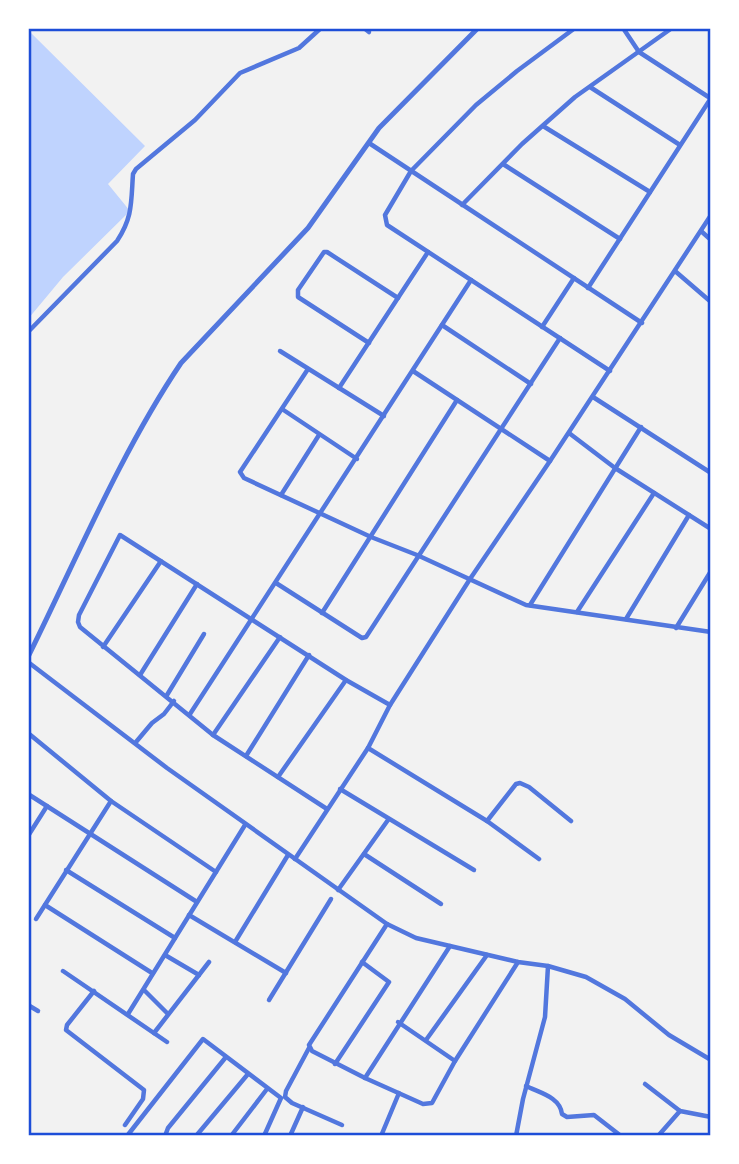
<svg xmlns="http://www.w3.org/2000/svg" width="739" height="1164" viewBox="0 0 739 1164" font-family="Arial,sans-serif">
  <style>
    .water { fill: #bfd3fe }
    .lines { fill: none; stroke-linecap: round; stroke-linejoin: round }
    .minor { stroke: #5277de; stroke-width: 4.5 }
    .tertiary { stroke: #5277de; stroke-width: 5 }
    .neatline { fill: none; stroke: #1d4ed8; stroke-width: 2.5 }
  </style>
  <rect width="100%" height="100%" fill="#f2f2f2"/>
  <polygon class="water" points="28,30 145,146 108,184 130,211 63,277 28,319"/>
  <g class="lines">
    <g class="minor">
      <polyline points="364,28 369,32"/>
      <polyline points="575,28 517,71 476,105 411,171 385,215 387,225 610,371"/>
      <polyline points="623,28 639,52 710,98"/>
      <polyline points="707,28 711,30"/>
      <polyline points="590,87 680,145"/>
      <polyline points="543,126 650,192"/>
      <polyline points="369,143 642,323"/>
      <polyline points="503,164 620,239"/>
      <polyline points="462,205 522,144 575,97 672,28"/>
      <polyline points="701,231 711,240"/>
      <polyline points="675,271 711,302"/>
      <polyline points="588,288 711,98"/>
      <polyline points="442,325 531,384"/>
      <polyline points="542,327 574,278"/>
      <path d="M28 332 117 241C133 217 131 202 133 174L136 169 195 120 240 73 299 48 321 28"/>
      <polyline points="369,343 298,297 298,290 324,252 327,252 398,298"/>
      <polyline points="280,351 384,416"/>
      <polyline points="308,369 240,472 244,478 371,537 417,555 526,605 711,632"/>
      <polyline points="413,371 550,461"/>
      <polyline points="339,388 428,252"/>
      <polyline points="593,397 711,473"/>
      <polyline points="282,409 357,459"/>
      <polyline points="569,433 615,468 711,529"/>
      <polyline points="281,495 319,435"/>
      <polyline points="276,583 362,638 366,637 560,338"/>
      <polyline points="530,605 641,427"/>
      <polyline points="577,612 654,493"/>
      <polyline points="322,613 457,400"/>
      <polyline points="626,619 689,515"/>
      <polyline points="676,628 711,571"/>
      <polyline points="103,647 161,561"/>
      <polyline points="28,662 167,768 387,924 416,938 518,962 548,966 586,977 625,999 669,1035 711,1060"/>
      <polyline points="140,675 197,584"/>
      <polyline points="167,695 204,634"/>
      <polyline points="190,714 471,280"/>
      <polyline points="28,733 111,801 216,872"/>
      <polyline points="213,735 280,637"/>
      <polyline points="136,742 152,723 164,714 174,701"/>
      <polyline points="368,748 487,821 539,859"/>
      <polyline points="246,756 309,655"/>
      <polyline points="278,777 346,680"/>
      <polyline points="340,789 474,870"/>
      <polyline points="28,794 197,902"/>
      <polyline points="327,809 213,735 80,627 78,622 79,615 120,535 346,680 390,705"/>
      <polyline points="487,821 516,784 520,783 529,787 571,821"/>
      <polyline points="28,836 47,806"/>
      <polyline points="364,854 441,904"/>
      <polyline points="295,859 368,748 390,705 470,579 550,461 711,215"/>
      <polyline points="66,870 175,938"/>
      <polyline points="338,890 388,820"/>
      <polyline points="45,905 152,973"/>
      <polyline points="189,915 286,973"/>
      <polyline points="36,919 111,801"/>
      <polyline points="235,942 288,855"/>
      <polyline points="450,946 365,1078 423,1104 432,1103 455,1061 518,962"/>
      <polyline points="165,955 199,975"/>
      <polyline points="63,971 167,1042"/>
      <polyline points="144,990 168,1014"/>
      <polyline points="94,991 67,1025 66,1030 144,1090 143,1099 125,1125"/>
      <polyline points="269,1000 331,899"/>
      <polyline points="28,1005 38,1011"/>
      <polyline points="128,1014 245,825"/>
      <polyline points="398,1022 455,1061"/>
      <polyline points="154,1033 209,962"/>
      <polyline points="426,1040 487,955"/>
      <polyline points="309,1048 286,1091 285,1097 292,1103 342,1125"/>
      <polyline points="335,1064 389,982 362,962"/>
      <polyline points="365,1078 312,1051 309,1045 387,924"/>
      <polyline points="645,1084 680,1111 711,1117"/>
      <path d="M526 1086C540 1093 560 1097 562 1114L567 1117 594 1115 621 1136"/>
      <polyline points="127,1136 203,1039 281,1098 264,1136"/>
      <polyline points="165,1136 168,1128 226,1057"/>
      <polyline points="196,1136 248,1074"/>
      <polyline points="231,1136 267,1089"/>
      <polyline points="290,1136 303,1107"/>
      <polyline points="381,1136 399,1093"/>
      <polyline points="516,1136 523,1099 545,1017 548,966"/>
      <polyline points="658,1136 680,1111"/>
    </g>
    <path class="tertiary" d="M28 657C76 560 121 452 181 363L308 228 379 128 478 28"/>
  </g>
  <rect width="739" height="1164" fill="none" stroke="#ffffff" stroke-width="60"/>
  <rect x="30" y="30" width="679" height="1104" class="neatline"/>
</svg>
